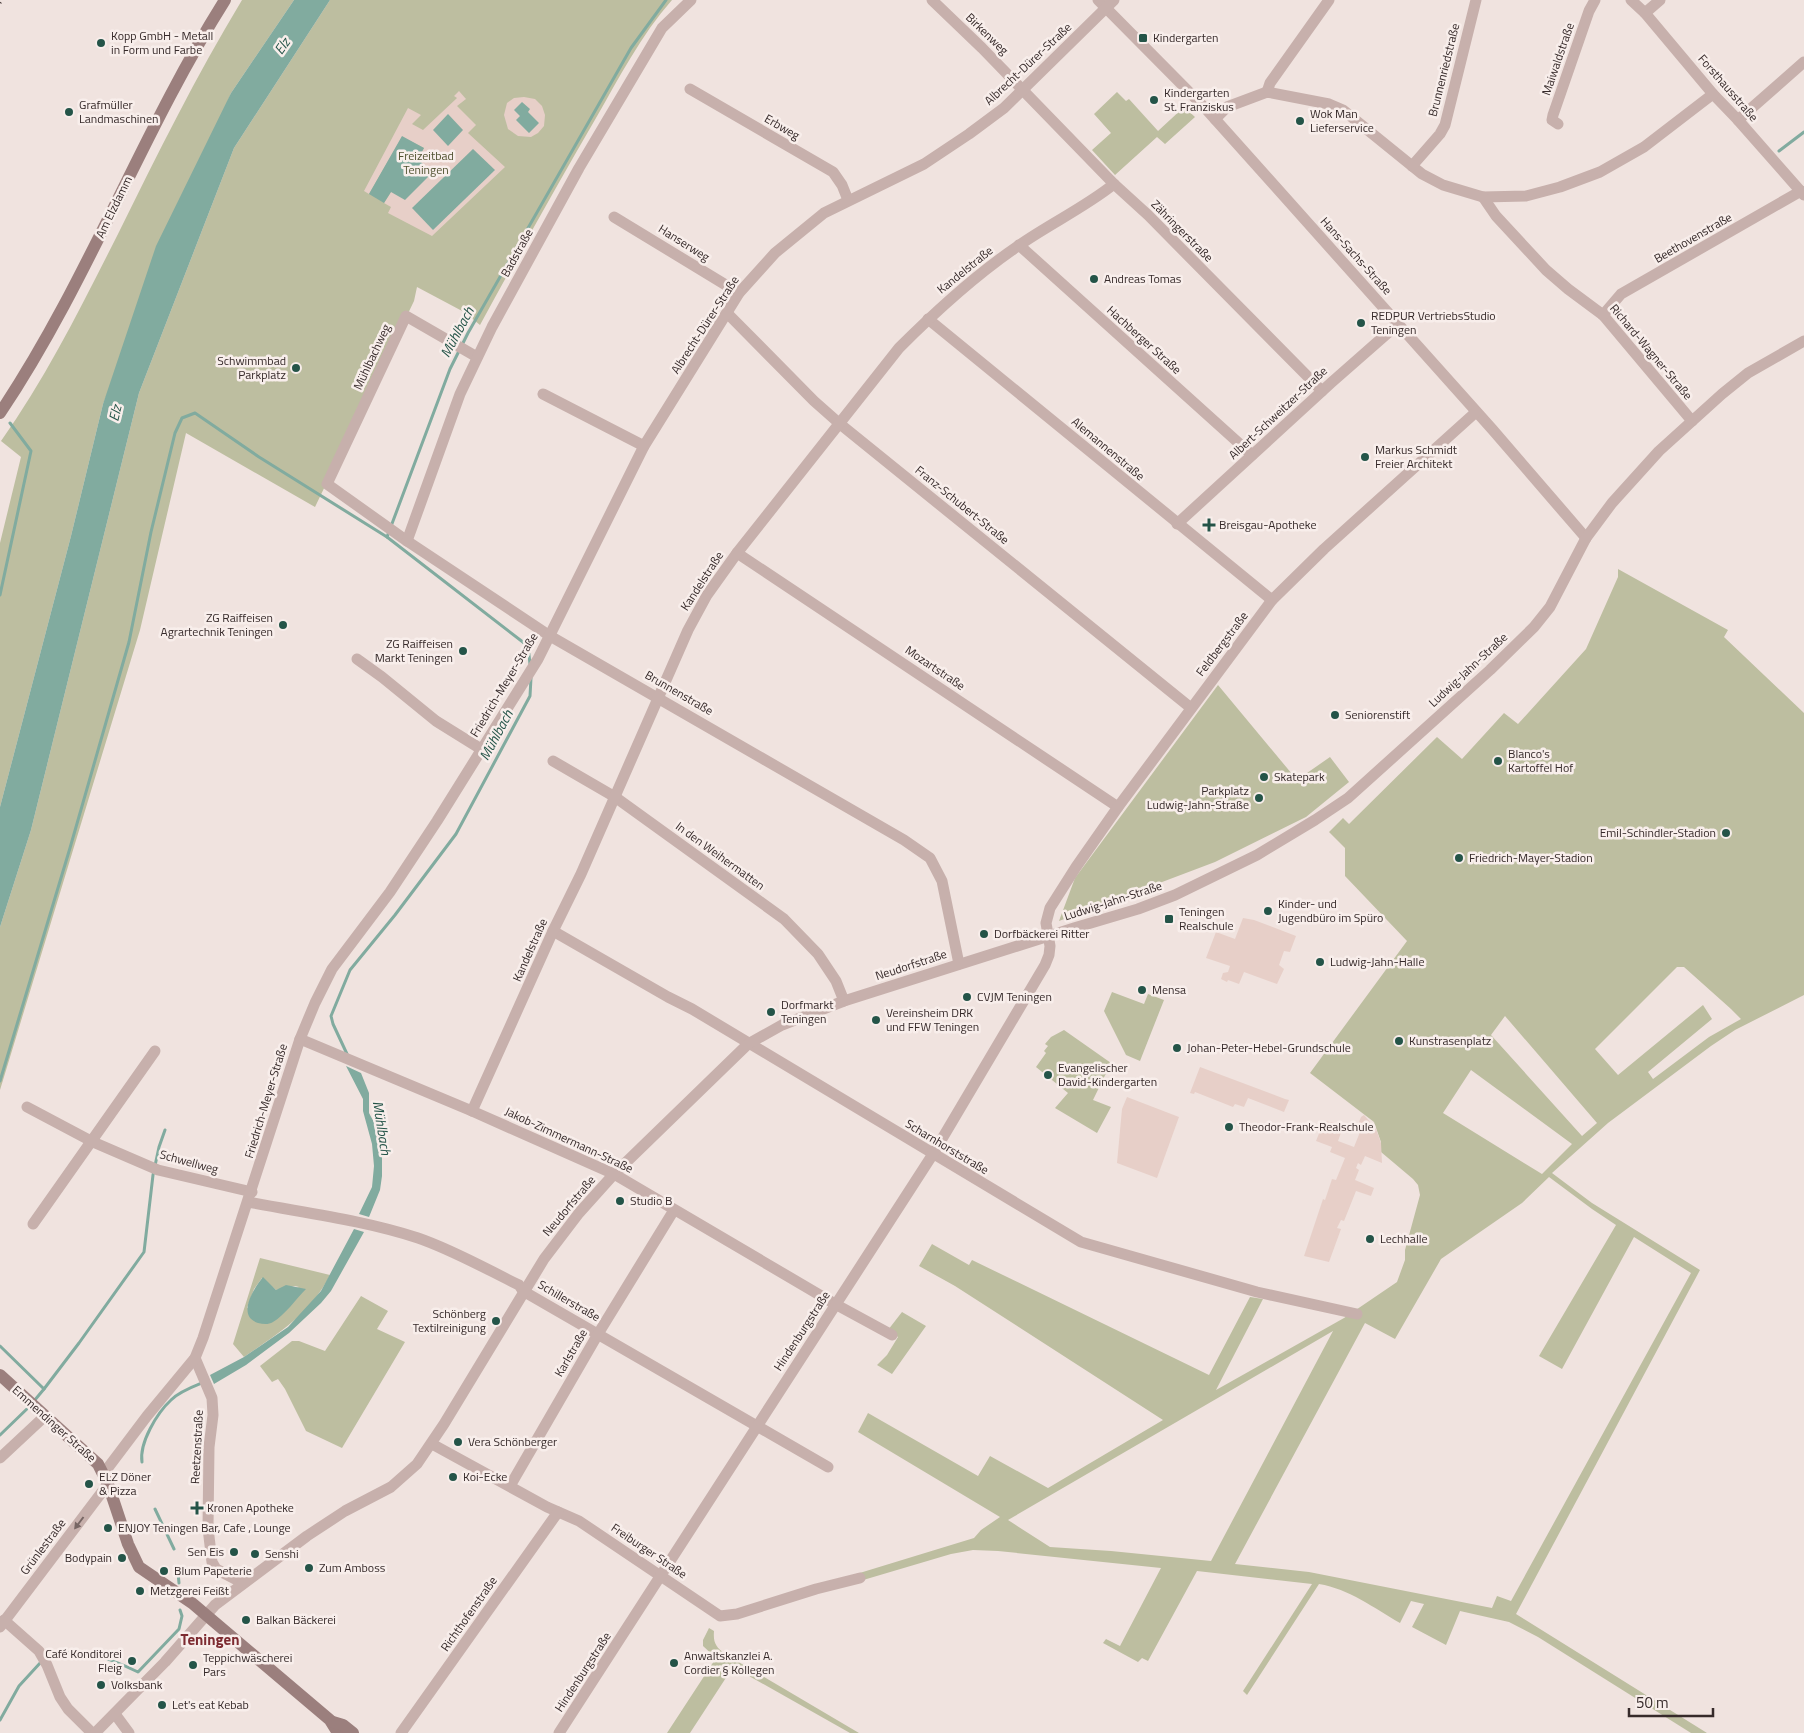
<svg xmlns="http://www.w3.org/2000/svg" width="1804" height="1733" viewBox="0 0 1804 1733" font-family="'Titillium Web',sans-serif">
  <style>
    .green { fill: #bdbea0; fill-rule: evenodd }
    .plaza { fill: #e7cfc8 }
    .water { fill: #81ab9f }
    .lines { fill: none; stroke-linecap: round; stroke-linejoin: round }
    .stream { stroke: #81ab9f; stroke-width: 3 }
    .street { stroke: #c7b0ac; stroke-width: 11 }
    .secondary { stroke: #9b7f7d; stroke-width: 12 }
    .rail { stroke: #362a2a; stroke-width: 3; stroke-dasharray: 1 4; stroke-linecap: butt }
    .oneway { fill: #776664 }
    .poi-dot { fill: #245448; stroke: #f8eeeb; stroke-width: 2 }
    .labels { text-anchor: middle; stroke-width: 5; stroke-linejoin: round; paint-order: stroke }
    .street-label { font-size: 12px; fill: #362a2a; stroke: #f8eeeb }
    .poi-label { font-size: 12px; fill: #362a2a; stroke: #f8eeeb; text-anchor: start }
    .park-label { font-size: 12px; fill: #505230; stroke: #f8eeeb }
    .water-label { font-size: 14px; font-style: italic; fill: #245448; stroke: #f8eeeb }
    .quarter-label { font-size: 15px; font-weight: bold; fill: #7d2b31; stroke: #f8eeeb }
  </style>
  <rect width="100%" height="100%" fill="#f0e3df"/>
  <g class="green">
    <path d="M242 0H294L231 93 103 404 71 536 0 807V543L21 457 1 441C47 376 82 305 118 234 157 155 196 76 242 0Z"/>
    <path d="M330 0H672C641 35 619 78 596 118 556 187 518 255 480 325L464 312 417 287 414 301 315 507 186 433 140 630 0 1090V927L31 830 139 393 234 148Z"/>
    <polygon points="1117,92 1126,101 1129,99 1158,131 1184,107 1195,117 1165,144 1157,137 1115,175 1092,150 1111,133 1094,114"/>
    <path d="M1618 569 1728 630 1724 637 1804 713V995L1735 1030 1711 1046 1608 1123 1552 1173 1592 1203 1700 1270 1516 1614 1707 1733H1691L1538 1637 1509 1622 1460 1611 1446 1645 1412 1627 1424 1604 1411 1601 1400 1623C1374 1608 1349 1589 1319 1584L1247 1695 1243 1691 1312 1584 1197 1571 1148 1661 1142 1658 1138 1662 1103 1643 1106 1639 1120 1646 1161 1568 998 1551 973 1550 951 1554 843 1586 840 1579 974 1538 981 1530 1000 1517 858 1432 868 1413 978 1476 990 1456 1048 1488 1163 1420 955 1286 919 1266 932 1244 969 1265 972 1260 1209 1375 1250 1297 1263 1299 1216 1390 1344 1318 1397 1282 1405 1260V1250L1420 1195 1418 1185 1413 1179 1381 1152V1142L1374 1122 1310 1073 1407 941 1345 876V848L1329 832 1343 818 1349 824 1437 737 1462 759 1504 713 1518 724 1586 649 1618 577ZM1677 967H1684L1731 1009 1741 1019 1709 1037 1653 1079 1648 1072 1712 1019 1703 1005 1618 1075 1595 1049ZM1505 1016 1597 1123 1582 1136 1491 1035ZM1471 1070 1572 1144 1542 1174 1443 1113ZM1549 1177 1592 1209 1616 1225 1539 1356 1562 1369 1634 1237 1691 1273 1511 1601 1497 1596 1492 1608 1309 1572 1235 1564 1365 1323 1395 1339 1441 1259 1522 1203ZM1333 1331 1211 1561 1111 1551 1050 1547 1008 1520Z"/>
    <polygon points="1218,685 1297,780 1330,757 1349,782 1306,817 1215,862 1059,921 1075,878"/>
    <polygon points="1112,992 1144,1004 1148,994 1164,1000 1140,1061 1126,1055 1104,1011"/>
    <polygon points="1064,1030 1111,1063 1093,1100 1111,1107 1097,1133 1055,1108 1068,1093 1036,1067 1046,1053 1044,1051 1048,1046 1045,1044 1051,1037"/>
    <path d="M260 1258 330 1275C310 1314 279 1333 244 1357L233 1344ZM262 1278 276 1290 295 1286 299 1287 247 1308 254 1289Z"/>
    <polygon points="361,1296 388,1311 377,1329 405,1342 342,1448 306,1431 285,1389 278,1379 272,1382 260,1366 292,1341 299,1341 325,1351"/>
    <polygon points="902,1312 926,1326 892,1374 877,1365 887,1355 898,1337 888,1330"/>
    <path d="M709 1628 714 1631C713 1643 716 1647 725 1654L859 1733H850L733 1667 690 1733H667L716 1658 703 1646V1640Z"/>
  </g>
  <g class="plaza">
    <polygon points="459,91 466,99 457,106 476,125 468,133 505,167 432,236 388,213 391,207 384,203 391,192 432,173 418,159 424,148 402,137 369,194 364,191 408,108 421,115 412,124 423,130 457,98 454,96"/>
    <polygon points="524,97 535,99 542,106 545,115 544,126 538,133 531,137 518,136 508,129 504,115 507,103 514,98"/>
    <polygon points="1243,918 1254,920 1296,936 1290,952 1284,951 1279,965 1284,969 1277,984 1244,972 1239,984 1228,980 1227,982 1221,979 1223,973 1228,972 1230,966 1206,958 1216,932 1235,939"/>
    <polygon points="1200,1067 1285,1099 1289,1100 1284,1112 1248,1098 1244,1107 1235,1104 1233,1107 1195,1092 1194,1094 1190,1093"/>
    <polygon points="1127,1097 1179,1117 1157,1178 1117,1163 1122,1109"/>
    <polygon points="1364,1115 1376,1129 1381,1143 1382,1163 1365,1156 1361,1165 1358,1163 1356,1168 1359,1170 1355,1180 1374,1188 1371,1196 1356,1191 1344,1221 1341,1220 1337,1228 1341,1229 1329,1262 1304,1256 1323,1199 1325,1200 1332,1179 1336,1180 1345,1158 1330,1152 1332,1147 1316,1141 1324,1121 1335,1123 1332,1130 1334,1134 1339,1133 1341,1126 1343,1127 1338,1141 1354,1147 1360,1132 1356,1130 1361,1117"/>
  </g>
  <g class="water">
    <polygon points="294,0 330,0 234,148 139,393 31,830 0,927 0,807 71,536 103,404 156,246 231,93"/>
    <polygon points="522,102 530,109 528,112 539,123 529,133 516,120 520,116 514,110"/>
    <polygon points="448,114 463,130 448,146 433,130"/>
    <polygon points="402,136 424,148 418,159 432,173 405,200 391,192 384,203 369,194"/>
    <polygon points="473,149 495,170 433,230 412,208"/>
    <polygon points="346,1066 361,1073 369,1093 369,1113 376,1126 382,1155 382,1176 380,1190 369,1217 359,1214 372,1187 374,1166 372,1144 363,1111 363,1099"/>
    <polygon points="354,1229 364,1232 331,1291 321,1303 289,1333 246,1365 214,1384 210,1375 244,1357 288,1327 321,1291"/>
    <path d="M263 1277 276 1290 286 1285 306 1289C297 1298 284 1316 273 1322 268 1325 263 1324 258 1323 236 1316 254 1288 263 1277Z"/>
  </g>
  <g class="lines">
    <g class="stream">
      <polyline points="1779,151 1804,132"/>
      <polyline points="0,595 31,451 10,423"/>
      <polyline points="530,664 528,646 387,537 450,369 468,333 631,48 666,0"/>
      <polyline points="347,1054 333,1024 331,1016 350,970 395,915 456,834 530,696 531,678"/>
      <polyline points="0,1081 70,848 129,642 151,532 175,433 182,418 195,413 259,457 387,537"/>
      <polyline points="0,1346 44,1389 34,1401"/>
      <polyline points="44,1389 79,1343 144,1252 153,1175 159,1147 165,1130"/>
      <polyline points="0,1435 30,1406"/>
      <path d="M142 1462C139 1443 157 1413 171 1400 179 1392 192 1387 202 1383"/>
      <polyline points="155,1509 174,1549"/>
      <polyline points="178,1573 179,1583"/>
      <path d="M47 1659C75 1643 111 1659 138 1672L179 1629 182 1616 180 1610"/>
      <polyline points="0,1720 19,1686 41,1662"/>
    </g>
    <g class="street">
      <polyline points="932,0 982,48 1114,184 1148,215 1322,391"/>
      <polyline points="1098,0 1206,109 1492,429 1586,538"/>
      <polyline points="1631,0 1645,13 1713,94 1738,120 1804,195"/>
      <polyline points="1645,13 1660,0"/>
      <polyline points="690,89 833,172 842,185 848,200"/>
      <polyline points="1267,92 1270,83 1329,0"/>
      <polyline points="1215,119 1227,107 1267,92 1329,104 1343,110 1422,174 1443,185 1483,197 1526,196 1560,187 1600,172 1644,147 1713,94"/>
      <polyline points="1738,120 1804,62"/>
      <polyline points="1558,124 1552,120 1553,115 1589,11 1595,0"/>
      <polyline points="1412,166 1440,134 1445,125 1476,0"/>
      <polyline points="1483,197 1496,216 1546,270 1568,289 1603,315 1692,421"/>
      <polyline points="614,217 739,293"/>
      <polyline points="1019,245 1252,455"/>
      <polyline points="727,313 814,401 840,424 1191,708"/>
      <polyline points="1603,315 1621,294 1801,191"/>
      <polyline points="928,319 1272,600"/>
      <polyline points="477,357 406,316 327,484 407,541 550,636 904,840 930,858 942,881 959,964"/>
      <polyline points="543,394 644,446"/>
      <polyline points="1177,524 1332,382 1398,324"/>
      <polyline points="407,541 460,394 492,327 579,168 662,28 691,0"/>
      <polyline points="737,553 1118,807"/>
      <polyline points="357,659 382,677 436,721 481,749"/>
      <polyline points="553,761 615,797 784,919 818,954 836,981 844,1001"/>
      <polyline points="553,931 668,997 692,1009 1081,1242 1257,1292 1357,1314"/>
      <polyline points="300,1039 472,1111 614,1174 835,1304 892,1335"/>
      <polyline points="27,1107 93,1142 158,1170 252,1192"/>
      <path d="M472 1111 553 931 581 874 688 630 707 595 737 553 899 348C936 311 974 276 1018 246 1049 224 1084 208 1114 184"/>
      <path d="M248 1202C305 1213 363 1220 418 1238 453 1250 486 1269 519 1285L523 1291 828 1467"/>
      <polyline points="33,1224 155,1051"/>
      <polyline points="195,1358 212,1398 213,1415 209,1447 208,1528 212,1562 216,1569 243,1583"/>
      <polyline points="432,1444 547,1507 579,1521 720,1616 737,1614 816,1589 860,1578"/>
      <polyline points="0,1458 45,1416"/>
      <polyline points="104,1473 147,1416 195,1358 203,1338 300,1039 315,1003 332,969 390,892 437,821 538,659 644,446 739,293 775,253 824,213 924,164 969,134 1004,108 1114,0"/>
      <polyline points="510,1486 598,1334 674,1210"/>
      <polyline points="4,1620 39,1651 47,1665 60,1697 68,1709 92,1733"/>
      <polyline points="0,1627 108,1484"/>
      <polyline points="115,1714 129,1733"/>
      <polyline points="95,1733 165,1662 215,1605 307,1536 345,1511 391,1487 417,1464 444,1424 544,1259 579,1213 614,1174 748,1044 782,1025 844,1001 1074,928 1138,909 1175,895 1257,855 1315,820 1348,798 1490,670 1534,627 1550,607 1586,538 1612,503 1659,451 1722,394 1748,373 1804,341"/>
      <polyline points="401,1733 558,1512"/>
      <polyline points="559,1733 933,1154 1045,965 1049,955 1050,946 1046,923 1050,908 1076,867 1118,807 1272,600 1324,549 1476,412"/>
    </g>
    <g class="secondary">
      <path d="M0 413C88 282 141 133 225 0"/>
      <polyline points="0,1375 98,1464 108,1484 128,1544 139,1567 192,1603 330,1720 338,1733"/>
      <polyline points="333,1722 343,1725 353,1733"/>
    </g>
    <polyline class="rail" points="0,3 2,0"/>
  </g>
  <defs><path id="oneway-solid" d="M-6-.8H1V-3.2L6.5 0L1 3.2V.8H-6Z" transform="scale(1.25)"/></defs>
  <use class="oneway" href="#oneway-solid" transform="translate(79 1523) rotate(127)"/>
  <g class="poi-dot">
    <rect x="1138" y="33" width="10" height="10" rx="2.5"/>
    <circle cx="101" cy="43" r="5"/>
    <circle cx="1154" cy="100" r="5"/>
    <circle cx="69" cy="112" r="5"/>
    <circle cx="1300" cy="121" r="5"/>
    <circle cx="1094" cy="279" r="5"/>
    <circle cx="1361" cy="323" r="5"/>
    <circle cx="296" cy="368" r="5"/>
    <circle cx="1365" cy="457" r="5"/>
    <path d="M1206.5 517.5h5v5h5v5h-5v5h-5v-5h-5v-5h5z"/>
    <circle cx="283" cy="625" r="5"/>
    <circle cx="463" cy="651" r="5"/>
    <circle cx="1335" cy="715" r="5"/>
    <circle cx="1498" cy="761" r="5"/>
    <circle cx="1264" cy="777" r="5"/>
    <circle cx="1259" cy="798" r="5"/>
    <circle cx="1726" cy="833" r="5"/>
    <circle cx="1459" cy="858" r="5"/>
    <circle cx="1268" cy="911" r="5"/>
    <rect x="1164" y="914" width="10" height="10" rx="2.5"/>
    <circle cx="984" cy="934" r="5"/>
    <circle cx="1320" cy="962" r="5"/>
    <circle cx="1142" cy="990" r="5"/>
    <circle cx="967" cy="997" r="5"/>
    <circle cx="771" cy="1012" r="5"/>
    <circle cx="876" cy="1020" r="5"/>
    <circle cx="1399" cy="1041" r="5"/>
    <circle cx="1177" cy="1048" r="5"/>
    <circle cx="1048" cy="1075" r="5"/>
    <circle cx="1229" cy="1127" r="5"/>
    <circle cx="620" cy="1201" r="5"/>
    <circle cx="1370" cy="1239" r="5"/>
    <circle cx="496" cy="1321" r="5"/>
    <circle cx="458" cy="1442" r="5"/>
    <circle cx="453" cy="1477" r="5"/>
    <circle cx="89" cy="1484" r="5"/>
    <path d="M194.5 1500.5h5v5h5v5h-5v5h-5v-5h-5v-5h5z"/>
    <circle cx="108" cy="1528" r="5"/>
    <circle cx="234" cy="1552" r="5"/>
    <circle cx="255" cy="1554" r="5"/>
    <circle cx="122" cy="1558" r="5"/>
    <circle cx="309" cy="1568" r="5"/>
    <circle cx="164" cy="1571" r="5"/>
    <circle cx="140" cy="1591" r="5"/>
    <circle cx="246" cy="1620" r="5"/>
    <circle cx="132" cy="1661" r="5"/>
    <circle cx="674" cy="1663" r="5"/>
    <circle cx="193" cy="1665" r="5"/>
    <circle cx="101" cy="1685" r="5"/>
    <circle cx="162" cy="1705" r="5"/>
  </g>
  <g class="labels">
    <g class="street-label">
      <text transform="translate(987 34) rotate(44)" y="4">Birkenweg</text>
      <text transform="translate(1558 59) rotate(-71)" y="4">Maiwaldstraße</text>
      <text transform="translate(1028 64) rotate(-43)" y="4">Albrecht-Dürer-Straße</text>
      <text transform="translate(1444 70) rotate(-76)" y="4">Brunnenriedstraße</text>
      <text transform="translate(1728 88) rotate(49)" y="4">Forsthausstraße</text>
      <text transform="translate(782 127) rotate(30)" y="4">Erbweg</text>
      <text transform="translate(114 207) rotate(-64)" y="4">Am Elzdamm</text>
      <text transform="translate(1182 231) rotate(45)" y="4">Zähringerstraße</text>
      <text transform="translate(1693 238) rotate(-30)" y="4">Beethovenstraße</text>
      <text transform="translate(684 243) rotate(32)" y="4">Hanserweg</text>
      <text transform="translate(517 253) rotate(-61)" y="4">Badstraße</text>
      <text transform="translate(1356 256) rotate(48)" y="4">Hans-Sachs-Straße</text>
      <text transform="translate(965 270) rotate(-39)" y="4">Kandelstraße</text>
      <text transform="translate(705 325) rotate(-57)" y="4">Albrecht-Dürer-Straße</text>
      <text transform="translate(1144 340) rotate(42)" y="4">Hachberger Straße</text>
      <text transform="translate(1651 352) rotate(50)" y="4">Richard-Wagner-Straße</text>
      <text transform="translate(372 357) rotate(-65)" y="4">Mühlbachweg</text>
      <text transform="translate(1278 413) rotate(-43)" y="4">Albert-Schweitzer-Straße</text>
      <text transform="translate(1108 449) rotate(40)" y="4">Alemannenstraße</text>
      <text transform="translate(962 505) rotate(39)" y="4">Franz-Schubert-Straße</text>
      <text transform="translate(702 581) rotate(-57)" y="4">Kandelstraße</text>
      <text transform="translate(1222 644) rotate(-53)" y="4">Feldbergstraße</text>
      <text transform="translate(935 668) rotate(34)" y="4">Mozartstraße</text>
      <text transform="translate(1468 670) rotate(-43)" y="4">Ludwig-Jahn-Straße</text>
      <text transform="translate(504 685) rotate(-59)" y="4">Friedrich-Meyer-Straße</text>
      <text transform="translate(679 693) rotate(30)" y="4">Brunnenstraße</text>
      <text transform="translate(720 856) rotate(36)" y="4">In den Weihermatten</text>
      <text transform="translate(1113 901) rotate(-18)" y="4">Ludwig-Jahn-Straße</text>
      <text transform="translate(530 950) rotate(-66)" y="4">Kandelstraße</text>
      <text transform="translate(911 965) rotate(-18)" y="4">Neudorfstraße</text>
      <text transform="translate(266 1101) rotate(-73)" y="4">Friedrich-Meyer-Straße</text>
      <text transform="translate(569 1140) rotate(25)" y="4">Jakob-Zimmermann-Straße</text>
      <text transform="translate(947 1147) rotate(31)" y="4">Scharnhorststraße</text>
      <text transform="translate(189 1162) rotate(15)" y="4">Schwellweg</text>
      <text transform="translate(569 1206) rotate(-50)" y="4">Neudorfstraße</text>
      <text transform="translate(569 1301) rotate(30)" y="4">Schillerstraße</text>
      <text transform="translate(802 1331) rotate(-57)" y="4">Hindenburgstraße</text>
      <text transform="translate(571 1353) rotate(-60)" y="4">Karlstraße</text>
      <text transform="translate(54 1424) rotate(42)" y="4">Emmendinger Straße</text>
      <text transform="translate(197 1447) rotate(-87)" y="4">Reetzenstraße</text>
      <text transform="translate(43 1547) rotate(-53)" y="4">Grünlestraße</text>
      <text transform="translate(649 1551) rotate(34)" y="4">Freiburger Straße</text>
      <text transform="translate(469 1614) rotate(-55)" y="4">Richthofenstraße</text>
      <text transform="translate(583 1672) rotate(-57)" y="4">Hindenburgstraße</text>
    </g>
    <g class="poi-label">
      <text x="111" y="40">Kopp GmbH - Metall<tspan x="111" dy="14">in Form und Farbe</tspan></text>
      <text x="1153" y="42">Kindergarten</text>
      <text x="1164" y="97">Kindergarten<tspan x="1164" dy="14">St. Franziskus</tspan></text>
      <text x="79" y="109">Grafmüller<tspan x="79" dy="14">Landmaschinen</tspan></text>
      <text x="1310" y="118">Wok Man<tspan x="1310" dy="14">Lieferservice</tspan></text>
      <text x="1104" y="283">Andreas Tomas</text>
      <text x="1371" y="320">REDPUR VertriebsStudio<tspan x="1371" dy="14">Teningen</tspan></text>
      <text x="286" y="365" text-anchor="end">Schwimmbad<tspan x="286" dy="14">Parkplatz</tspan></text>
      <text x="1375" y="454">Markus Schmidt<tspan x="1375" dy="14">Freier Architekt</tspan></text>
      <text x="1219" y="529">Breisgau-Apotheke</text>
      <text x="273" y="622" text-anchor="end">ZG Raiffeisen<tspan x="273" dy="14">Agrartechnik Teningen</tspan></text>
      <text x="453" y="648" text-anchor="end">ZG Raiffeisen<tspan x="453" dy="14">Markt Teningen</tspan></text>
      <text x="1345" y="719">Seniorenstift</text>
      <text x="1508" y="758">Blanco's<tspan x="1508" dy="14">Kartoffel Hof</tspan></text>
      <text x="1274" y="781">Skatepark</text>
      <text x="1249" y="795" text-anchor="end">Parkplatz<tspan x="1249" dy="14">Ludwig-Jahn-Straße</tspan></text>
      <text x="1716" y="837" text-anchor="end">Emil-Schindler-Stadion</text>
      <text x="1469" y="862">Friedrich-Mayer-Stadion</text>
      <text x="1278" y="908">Kinder- und<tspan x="1278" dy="14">Jugendbüro im Spüro</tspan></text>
      <text x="1179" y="916">Teningen<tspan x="1179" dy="14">Realschule</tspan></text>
      <text x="994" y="938">Dorfbäckerei Ritter</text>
      <text x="1330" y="966">Ludwig-Jahn-Halle</text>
      <text x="1152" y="994">Mensa</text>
      <text x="977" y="1001">CVJM Teningen</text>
      <text x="781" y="1009">Dorfmarkt<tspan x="781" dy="14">Teningen</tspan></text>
      <text x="886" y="1017">Vereinsheim DRK<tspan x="886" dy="14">und FFW Teningen</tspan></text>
      <text x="1409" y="1045">Kunstrasenplatz</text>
      <text x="1187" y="1052">Johan-Peter-Hebel-Grundschule</text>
      <text x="1058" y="1072">Evangelischer<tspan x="1058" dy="14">David-Kindergarten</tspan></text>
      <text x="1239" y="1131">Theodor-Frank-Realschule</text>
      <text x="630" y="1205">Studio B</text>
      <text x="1380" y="1243">Lechhalle</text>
      <text x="486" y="1318" text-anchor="end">Schönberg<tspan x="486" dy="14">Textilreinigung</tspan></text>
      <text x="468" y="1446">Vera Schönberger</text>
      <text x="99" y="1481">ELZ Döner<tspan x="99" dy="14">&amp; Pizza</tspan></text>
      <text x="463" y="1481">Koi-Ecke</text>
      <text x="207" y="1512">Kronen Apotheke</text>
      <text x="118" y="1532">ENJOY Teningen Bar, Cafe , Lounge</text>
      <text x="224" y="1556" text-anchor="end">Sen Eis</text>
      <text x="265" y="1558">Senshi</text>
      <text x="112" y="1562" text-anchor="end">Bodypain</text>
      <text x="319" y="1572">Zum Amboss</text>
      <text x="174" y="1575">Blum Papeterie</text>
      <text x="150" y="1595">Metzgerei Feißt</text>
      <text x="256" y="1624">Balkan Bäckerei</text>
      <text x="122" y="1658" text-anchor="end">Café Konditorei<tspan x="122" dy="14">Fleig</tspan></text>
      <text x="684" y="1660">Anwaltskanzlei A.<tspan x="684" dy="14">Cordier § Kollegen</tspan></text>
      <text x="203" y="1662">Teppichwäscherei<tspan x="203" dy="14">Pars</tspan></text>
      <text x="111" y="1689">Volksbank</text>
      <text x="172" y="1709">Let's eat Kebab</text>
    </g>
    <g class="park-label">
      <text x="426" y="160">Freizeitbad<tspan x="426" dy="14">Teningen</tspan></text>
    </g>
    <g class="water-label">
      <text transform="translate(282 46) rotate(-55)" y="5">Elz</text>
      <text transform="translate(457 332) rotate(-62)" y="5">Mühlbach</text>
      <text transform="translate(115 413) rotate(-76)" y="5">Elz</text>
      <text transform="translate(496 735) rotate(-62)" y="5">Mühlbach</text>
      <text transform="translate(382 1128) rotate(81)" y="5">Mühlbach</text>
    </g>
    <g class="quarter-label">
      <text x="210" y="1645">Teningen</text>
    </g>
  </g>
  <path d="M1629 1708v8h84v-8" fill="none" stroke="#362a2a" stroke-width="2.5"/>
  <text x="1636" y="1708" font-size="15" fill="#362a2a" stroke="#f8eeeb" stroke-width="4" paint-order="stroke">50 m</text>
</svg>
